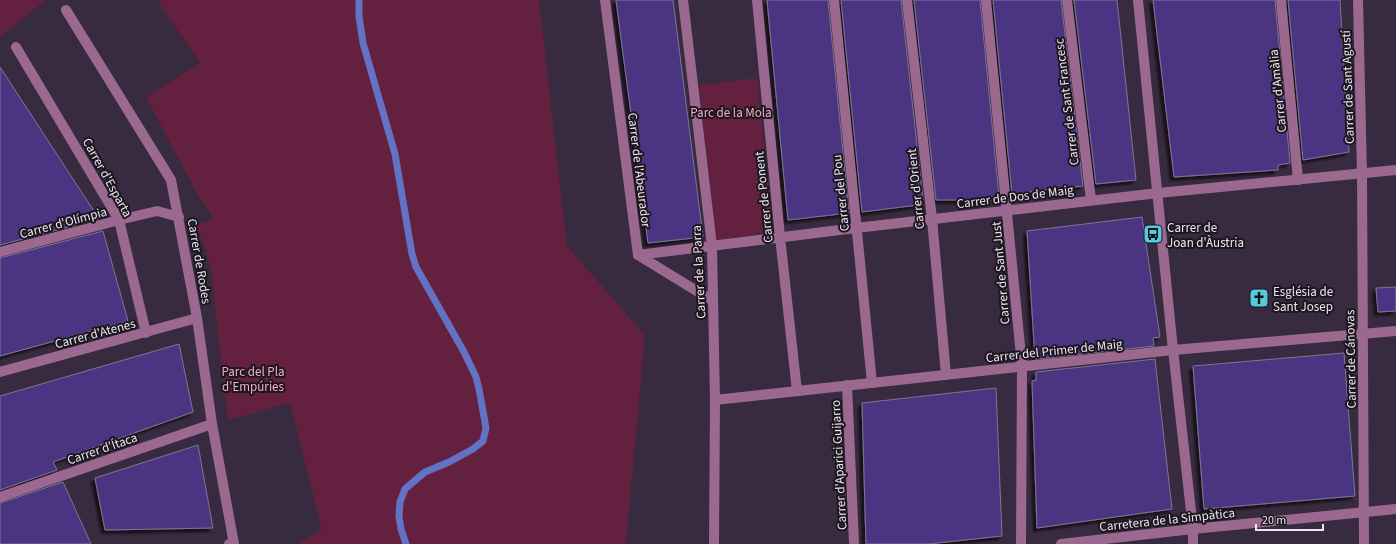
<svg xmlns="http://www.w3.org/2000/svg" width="1396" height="544" viewBox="0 0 1396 544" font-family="'Source Sans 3',sans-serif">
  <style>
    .green { fill: #63213f }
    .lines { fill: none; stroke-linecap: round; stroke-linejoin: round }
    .stream { stroke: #6372c4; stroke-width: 7 }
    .building { fill: #4c3482; stroke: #7c7792; filter: url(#shadow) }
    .minor { stroke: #9b6990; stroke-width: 10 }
    .labels { text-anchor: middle; stroke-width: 4; stroke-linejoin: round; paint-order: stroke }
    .street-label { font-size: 13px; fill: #ede4f1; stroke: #1c161f }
    .park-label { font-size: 13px; fill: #f6acc8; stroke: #1c161f }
    .poi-label { font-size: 13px; fill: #ede4f1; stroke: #1c161f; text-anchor: start }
  </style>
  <defs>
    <filter id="shadow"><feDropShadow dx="-3.5" dy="3.5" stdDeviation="1" flood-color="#0009"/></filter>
  </defs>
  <rect width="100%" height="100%" fill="#382a3f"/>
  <g class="green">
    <polygon points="0,0 46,0 0,37"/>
    <polygon points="157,0 539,0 567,246 645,335 626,544 297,544 322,530 290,403 228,420 211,271 207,254 196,225 214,219 195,190 146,97 200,63"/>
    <polygon points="757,78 773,232 716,240 699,85"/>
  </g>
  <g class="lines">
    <polyline class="stream" points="359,0 359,16 363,43 395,154 412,254 416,267 464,352 476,377 479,389 486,428 483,441 473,449 449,462 425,472 405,489 400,502 399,516 401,529 406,544"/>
  </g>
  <g class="building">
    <polygon points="616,0 673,0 703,237 648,243"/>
    <polygon points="767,0 828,0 849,213 788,220"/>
    <polygon points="841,0 901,0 923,200 917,200 918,205 862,212"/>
    <polygon points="914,0 980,0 999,196 991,197 992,200 936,200"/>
    <polygon points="993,0 1061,0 1083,186 1012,194"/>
    <polygon points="1074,0 1117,0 1136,180 1096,184"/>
    <polygon points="1153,0 1275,0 1290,163 1278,165 1278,170 1174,177"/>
    <polygon points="1288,0 1340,0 1349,152 1303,160"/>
    <polygon points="0,67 99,219 0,245"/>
    <polygon points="1142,217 1160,337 1153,338 1154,346 1035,359 1027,231"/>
    <polygon points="103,231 128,321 0,356 0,258"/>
    <polygon points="1396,287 1396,311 1378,312 1376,288"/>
    <polygon points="179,344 193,412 53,462 57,470 0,490 0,396"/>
    <polygon points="1344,353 1355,496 1204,509 1193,366"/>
    <polygon points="1155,359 1172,509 1037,528 1032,381 1036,380 1036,372"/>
    <polygon points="996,388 1002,536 928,544 866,544 862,403"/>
    <polygon points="198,445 213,528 105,530 95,478"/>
    <polygon points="63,482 91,544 0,544 0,503"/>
  </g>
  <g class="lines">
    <g class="minor">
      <polyline points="605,0 638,255"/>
      <polyline points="683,0 712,246 715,400 714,544"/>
      <polyline points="757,0 780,237 797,391"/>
      <polyline points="834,0 872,383"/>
      <polyline points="907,0 932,219 946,375"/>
      <polyline points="986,0 1022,366 1021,544"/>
      <polyline points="1067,0 1091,200"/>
      <polyline points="1138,0 1173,350 1193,529 1193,544"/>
      <polyline points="1281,0 1298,180"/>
      <polyline points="1358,0 1362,174 1364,544"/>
      <polyline points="66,10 171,180 197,318 212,424 234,544 229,544"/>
      <polyline points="16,47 119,220 146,333"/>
      <polyline points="0,252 119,220 157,211 179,217"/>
      <polyline points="638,255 856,228 1158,193 1396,170"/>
      <polyline points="638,255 713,301"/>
      <polyline points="0,372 197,318"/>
      <polyline points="847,385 854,544"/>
      <polyline points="715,400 1173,350 1396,331"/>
      <polyline points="0,497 212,424"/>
      <polyline points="1061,544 1193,529 1396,509"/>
    </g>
  </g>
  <defs>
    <g id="bus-square" transform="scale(1)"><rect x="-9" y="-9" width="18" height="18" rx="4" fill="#56c9e1" stroke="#1c161f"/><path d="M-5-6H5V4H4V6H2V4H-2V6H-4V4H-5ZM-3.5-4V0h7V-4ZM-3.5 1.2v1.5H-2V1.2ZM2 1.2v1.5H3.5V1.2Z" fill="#111"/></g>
    <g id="church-square" transform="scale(1)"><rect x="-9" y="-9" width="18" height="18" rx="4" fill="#56c9e1" stroke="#1c161f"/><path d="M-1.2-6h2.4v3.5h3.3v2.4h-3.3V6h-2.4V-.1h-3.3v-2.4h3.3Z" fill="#111"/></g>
  </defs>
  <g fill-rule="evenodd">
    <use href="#bus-square" x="1153" y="234"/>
    <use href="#church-square" x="1259" y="298"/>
  </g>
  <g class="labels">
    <g class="street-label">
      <text transform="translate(1347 87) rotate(-92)" y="5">Carrer de Sant Agustí</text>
      <text transform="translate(1277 91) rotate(-96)" y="5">Carrer d'Amàlia</text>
      <text transform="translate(1066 102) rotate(-97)" y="5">Carrer de Sant Francesc</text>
      <text transform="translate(640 170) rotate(83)" y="5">Carrer de l'Abeurador</text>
      <text transform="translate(108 177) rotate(61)" y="5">Carrer d'Esparta</text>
      <text transform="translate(915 189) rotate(-96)" y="5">Carrer d'Orient</text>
      <text transform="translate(840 193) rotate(-96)" y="5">Carrer del Pou</text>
      <text transform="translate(1015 196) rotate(-7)" y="5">Carrer de Dos de Maig</text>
      <text transform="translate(763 197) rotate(-96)" y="5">Carrer de Ponent</text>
      <text transform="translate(63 222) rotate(-15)" y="5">Carrer d'Olímpia</text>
      <text transform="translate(200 261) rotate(80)" y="5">Carrer de Rodes</text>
      <text transform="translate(698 272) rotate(-93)" y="5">Carrer de la Parra</text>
      <text transform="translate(1000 273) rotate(-95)" y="5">Carrer de Sant Just</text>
      <text transform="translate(95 333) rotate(-15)" y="5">Carrer d'Atenes</text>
      <text transform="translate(1054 350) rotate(-6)" y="5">Carrer del Primer de Maig</text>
      <text transform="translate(1350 359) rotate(-91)" y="5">Carrer de Cánovas</text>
      <text transform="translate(102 448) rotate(-19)" y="5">Carrer d'Ítaca</text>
      <text transform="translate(838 465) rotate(-93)" y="5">Carrer d'Aparici Guijarro</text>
      <text transform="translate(1167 519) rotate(-6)" y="5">Carretera de la Simpàtica</text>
    </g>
    <g class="park-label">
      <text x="731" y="117">Parc de la Mola</text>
      <text x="253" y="376">Parc del Pla<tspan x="253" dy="15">d'Empúries</tspan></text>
    </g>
    <g class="poi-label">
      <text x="1167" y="232">Carrer de<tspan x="1167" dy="15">Joan d'Àustria</tspan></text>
      <text x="1273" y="296">Església de<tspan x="1273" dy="15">Sant Josep</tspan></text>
    </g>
  </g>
  <path d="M1256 524v6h67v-6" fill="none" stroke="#ede4f1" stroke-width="2"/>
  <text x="1262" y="524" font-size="12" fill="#ede4f1" stroke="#1c161f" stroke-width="3" paint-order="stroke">20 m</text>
</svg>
